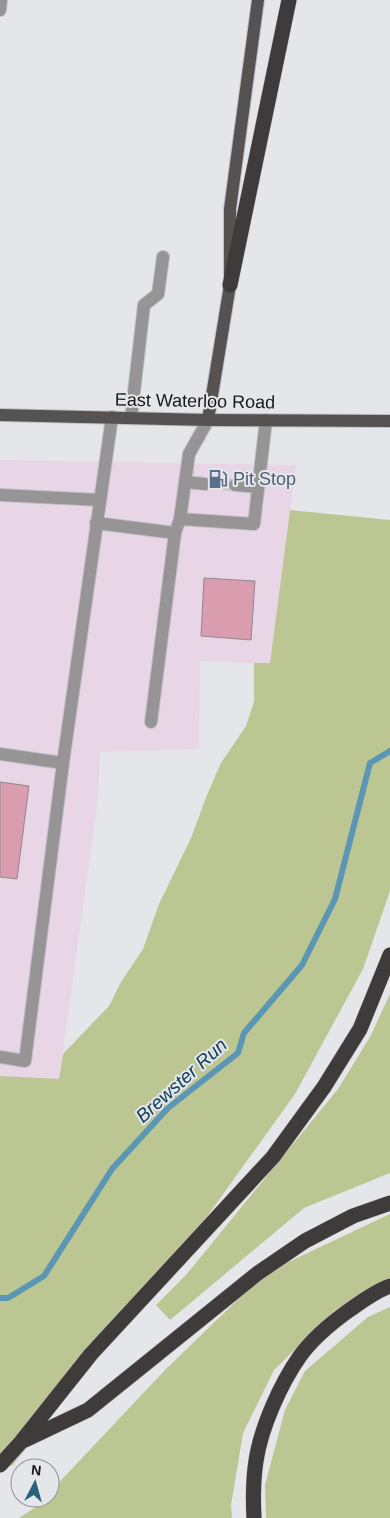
<svg xmlns="http://www.w3.org/2000/svg" width="390" height="1518" viewBox="0 0 390 1518" font-family="Helvetica,sans-serif">
  <style>
    .commercial { fill: #e8d6e7 }
    .green { fill: #bbc693 }
    .lines { fill: none; stroke-linecap: round; stroke-linejoin: round }
    .stream { stroke: #5b96b4; stroke-width: 6 }
    .building { fill: #da9db0; stroke: #8f8a8b }
    .minor-tunnel { stroke: #c5c7cb; stroke-width: 12; stroke-dasharray: 12 6; stroke-linecap: butt }
    .minor-casing { stroke: #bfc1c4; stroke-width: 14 }
    .major-casing { stroke: #bfc1c4; stroke-width: 14 }
    .highway-casing { stroke: #bfc1c4; stroke-width: 16 }
    .minor { stroke: #969494; stroke-width: 12 }
    .major { stroke: #565251; stroke-width: 12 }
    .highway { stroke: #3f3b3a; stroke-width: 15 }
    .labels { text-anchor: middle; stroke-width: 4; stroke-linejoin: round; paint-order: stroke }
    .street-label { font-size: 18px; fill: #171819; stroke: #e4e6ea }
    .service-label { font-size: 18px; fill: #4e5e75; stroke: #e4e6ea; text-anchor: start }
    .water-label { font-size: 19px; font-style: italic; fill: #114259; stroke: #e4e6ea }
  </style>
  <rect width="100%" height="100%" fill="#e4e6ea"/>
  <polygon class="commercial" points="0,460 296,465 270,664 200,661 199,749 100,752 98,799 59,1079 0,1076"/>
  <g class="green">
    <polygon points="290,510 390,520 390,890 389,894 363,969 295,1094 180,1254 12,1466 0,1460 0,1076 59,1079 63,1054 109,1006 121,982 143,949 159,904 191,838 207,795 221,763 246,726 254,702 254,663 270,663"/>
    <polygon points="390,994 390,1173 304,1208 170,1320 156,1305 186,1275 338,1089 370,1037"/>
    <polygon points="390,1214 390,1279 335,1310 274,1370 243,1433 231,1505 232,1518 19,1518 36,1507 44,1498 50,1498 50,1492 166,1369 253,1285 278,1267"/>
    <polygon points="390,1307 390,1518 266,1518 265,1485 285,1410 305,1371 368,1317"/>
  </g>
  <g class="lines">
    <polyline class="stream" points="0,1298 8,1298 44,1276 112,1169 168,1108 238,1053 244,1033 302,965 335,899 370,763 390,751"/>
  </g>
  <g class="building">
    <polygon points="204,578 255,581 251,640 201,636"/>
    <polygon points="0,782 29,786 17,879 0,877"/>
  </g>
  <g class="lines">
    <polyline class="minor-tunnel" points="205,484 235,485"/>
    <g class="minor-casing">
      <g id="minor">
        <polyline points="0,10 1,0"/>
        <polyline points="131,418 144,305 158,294 163,257"/>
        <polyline points="185,482 205,484"/>
        <polyline points="235,485 258,487"/>
        <polyline points="0,495 100,500"/>
        <polyline points="180,519 254,524 266,420"/>
        <polyline points="96,523 175,533 180,519 189,454 208,420"/>
        <polyline points="151,722 175,533"/>
        <polyline points="0,754 63,763"/>
        <polyline points="0,1057 25,1061 63,763 112,417"/>
      </g>
    </g>
    <g class="major-casing">
      <g id="major">
        <polyline points="0,415 208,420 390,421"/>
        <polyline points="208,420 230,285 230,209 258,0"/>
      </g>
    </g>
    <g class="highway-casing">
      <g id="highway">
        <polyline points="230,285 289,0"/>
        <polyline points="25,1440 88,1410 258,1273 305,1241 353,1216 390,1203"/>
        <polyline points="0,1465 21,1442 91,1354 273,1157 324,1087 360,1029 390,955"/>
        <path d="M254 1518C253 1499 253 1480 256 1461 261 1427 281 1383 300 1356 313 1338 330 1324 348 1311 361 1302 375 1291 390 1286"/>
      </g>
    </g>
    <use href="#minor" class="minor"/>
    <use href="#major" class="major"/>
    <use href="#highway" class="highway"/>
  </g>
  <defs>
    <g id="fuel-bare" transform="scale(1.5)"><path d="M-5.5-6h7V0h2V4h1.3V-2.5L3-4.5l.8-.8L6-3V5H2.5V1h-1V6h-7ZM-4.2-4.7v3.2H.2V-4.7Z" fill="#5c6f8a" stroke="#e4e6ea" stroke-width="2.5" paint-order="stroke"/></g>
  </defs>
  <g fill-rule="evenodd">
    <use href="#fuel-bare" x="218" y="479"/>
  </g>
  <g class="labels">
    <g class="street-label">
      <text transform="translate(195 401) rotate(1)" y="6">East Waterloo Road</text>
    </g>
    <g class="service-label">
      <text x="233" y="485">Pit Stop</text>
    </g>
    <g class="water-label">
      <text transform="translate(181 1080) rotate(-42)" y="7">Brewster Run</text>
    </g>
  </g>
  <g transform="translate(35 1483) rotate(6)"><circle r="24" fill="#e4e6ea" stroke="#929496"/>
  <path d="M0-4L9 19L0 12L-9 19Z" fill="#2a627c"/>
  <text y="-8" font-size="14" font-weight="bold" text-anchor="middle" fill="#171819">N</text>
  </g>
</svg>
